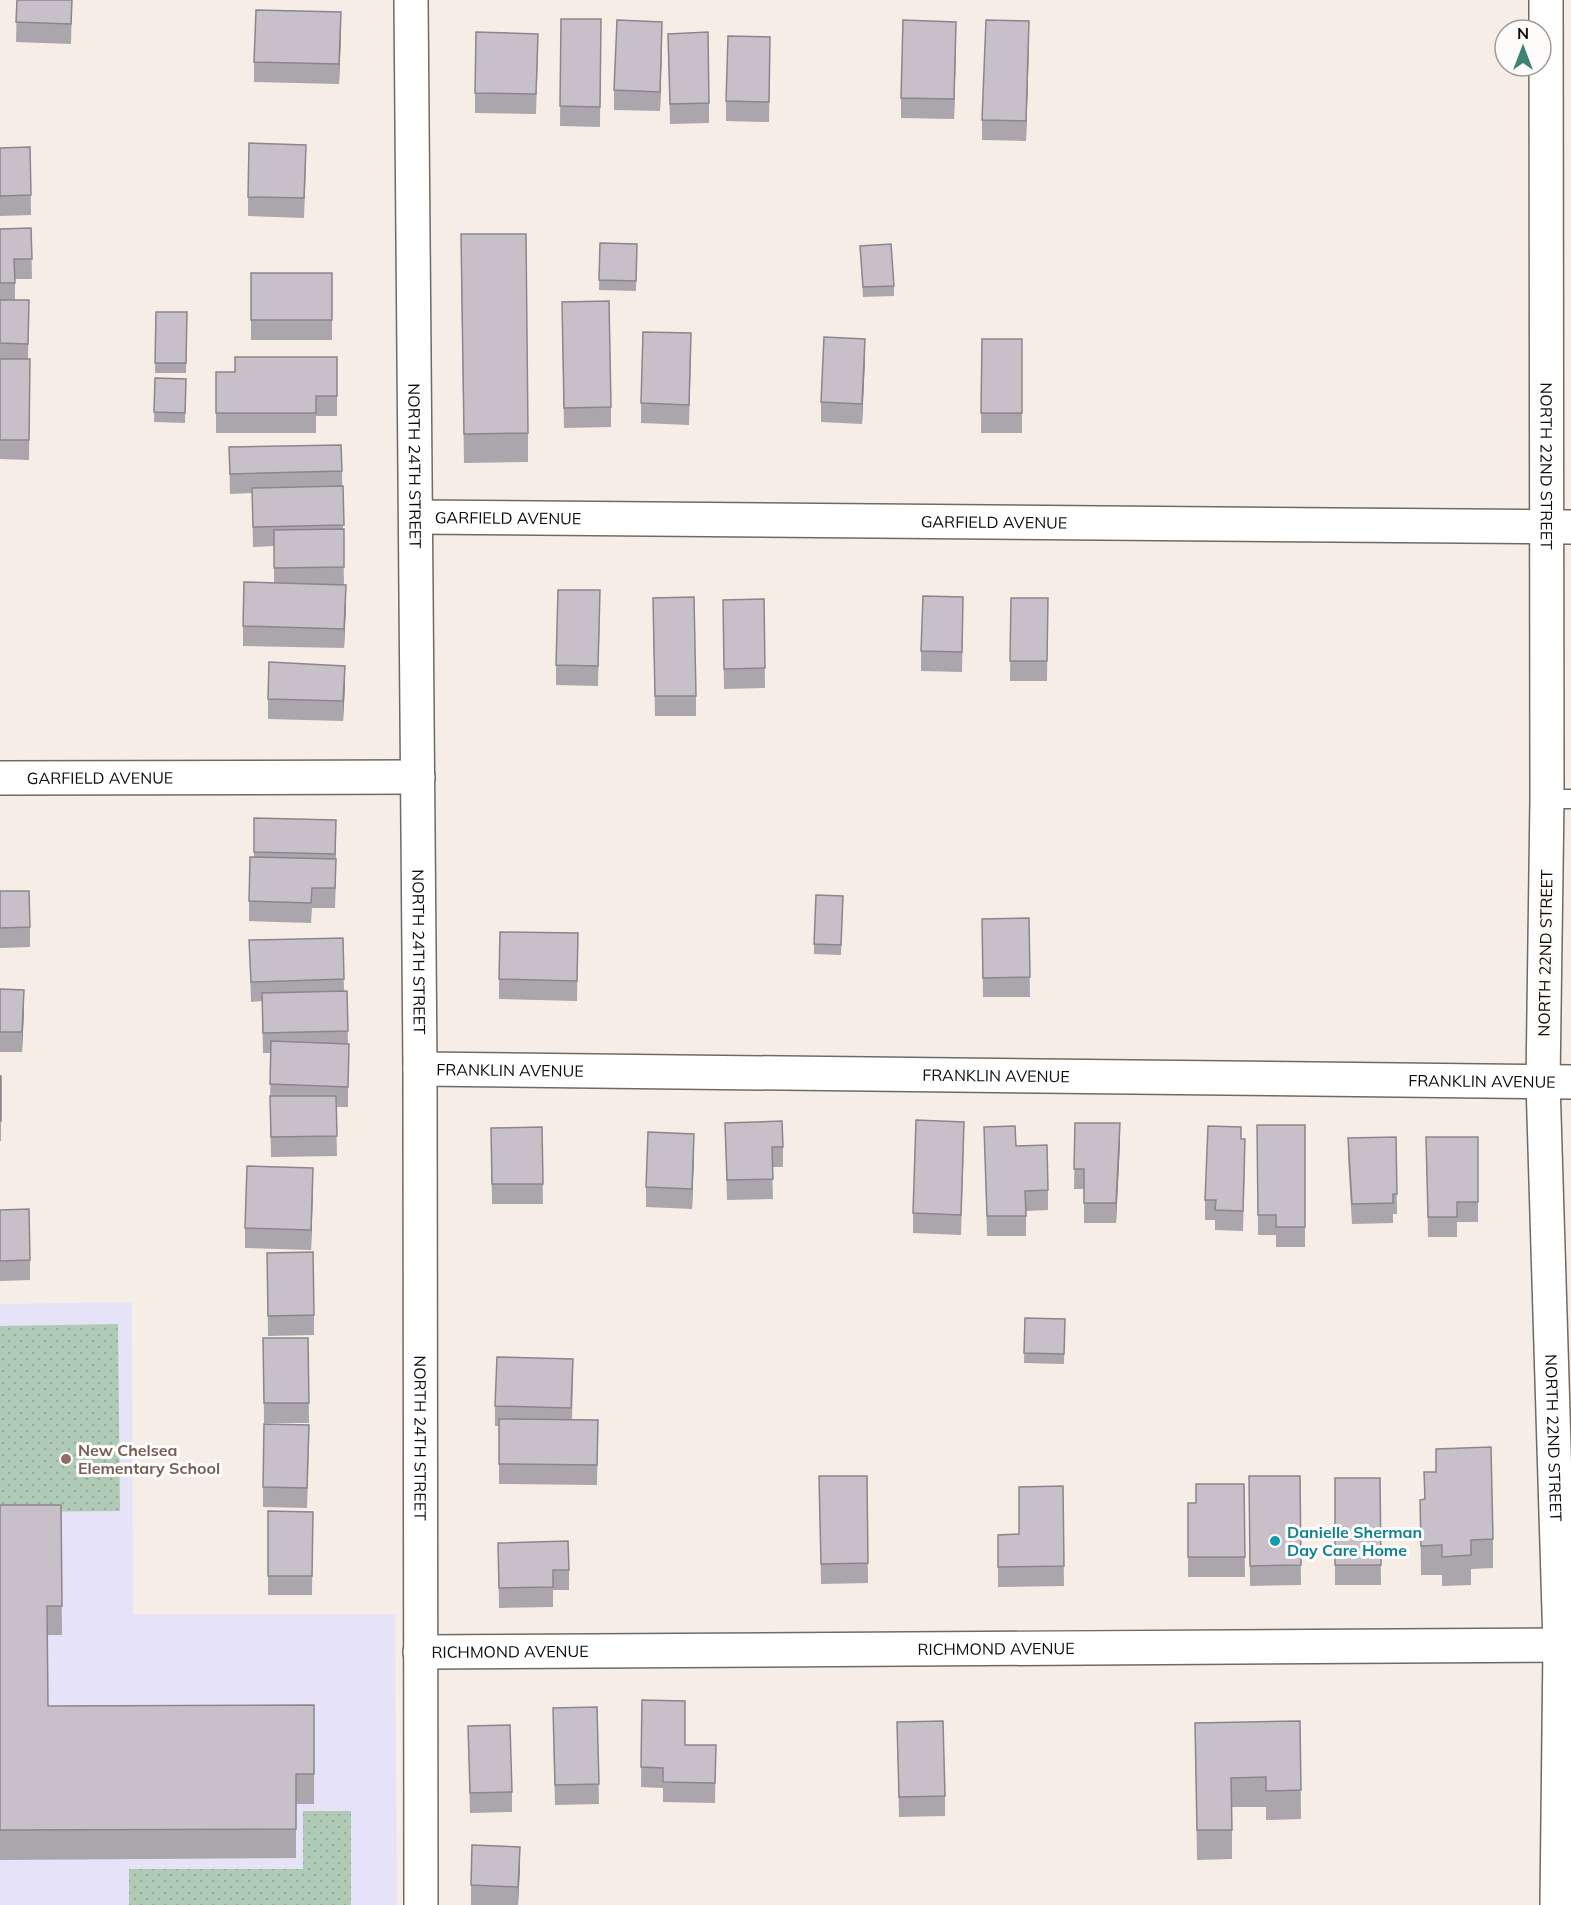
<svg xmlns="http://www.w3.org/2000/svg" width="1571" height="1905" viewBox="0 0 1571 1905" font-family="Mulish,sans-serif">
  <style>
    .education { fill: #e6e2f8 }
    .grass { fill: url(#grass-dots) }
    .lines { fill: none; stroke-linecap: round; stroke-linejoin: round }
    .service-casing { stroke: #716963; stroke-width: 21 }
    .minor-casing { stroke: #716963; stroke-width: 36 }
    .service { stroke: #fff; stroke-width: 18 }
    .minor { stroke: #fff; stroke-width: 33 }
    .wall { fill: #aba5ac }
    .shaded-wall { fill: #8b868c }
    .building { fill: #c7c0c8; stroke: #8b868c; stroke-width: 1.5 }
    .education-dot { fill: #8d6e63; stroke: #fefcfb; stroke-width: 2 }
    .culture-dot { fill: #0f9aa8; stroke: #fefcfb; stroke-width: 2 }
    .labels { text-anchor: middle; stroke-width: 6; stroke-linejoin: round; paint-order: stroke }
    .street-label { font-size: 16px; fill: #0f0c0a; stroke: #fefcfb }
    .education-label { font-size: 16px; font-weight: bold; fill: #785e54; stroke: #fefcfb; text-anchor: start }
    .culture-label { font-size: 16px; font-weight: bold; fill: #0d838f; stroke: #fefcfb; text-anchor: start }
  </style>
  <defs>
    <pattern id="grass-dots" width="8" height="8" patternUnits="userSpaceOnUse" patternTransform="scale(1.5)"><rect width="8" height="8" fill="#b0cbb5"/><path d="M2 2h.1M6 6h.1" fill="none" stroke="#96ad9a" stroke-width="1.8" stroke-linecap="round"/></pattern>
  </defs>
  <rect width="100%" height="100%" fill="#f6eee6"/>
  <polygon class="education" points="132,1302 133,1614 395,1614 397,1905 0,1905 0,1304"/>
  <g class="grass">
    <polygon points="118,1324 120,1511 0,1512 0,1326"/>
    <polygon points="303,1811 351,1811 351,1905 129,1905 129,1869 303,1869"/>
  </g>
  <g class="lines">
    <g class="service-casing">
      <polyline id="service" points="1547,799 1571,799"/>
    </g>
    <g class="minor-casing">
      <g id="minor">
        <path id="s1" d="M411 0 420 1069 421 1905"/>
        <path id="s2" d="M1546 0 1547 799 1543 1082 1560 1645 1557 1905"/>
        <path id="s3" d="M416 517 1571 527"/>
        <path id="s4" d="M0 778 418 777"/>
        <path id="s5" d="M420 1069 1571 1082"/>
        <path id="s6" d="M420 1652 1571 1645"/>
      </g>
    </g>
    <use href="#service" class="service"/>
    <use href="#minor" class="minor"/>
  </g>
  <g class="wall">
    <polygon points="17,0 72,0 71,44 16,42"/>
    <polygon points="561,19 601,19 600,127 560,126"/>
    <polygon points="341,32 339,84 254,82 254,62"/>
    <polygon points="668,34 709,103 709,123 670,124"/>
    <polygon points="1029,41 1026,141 982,140 982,120"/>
    <polygon points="662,42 660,111 614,110 614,90"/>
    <polygon points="956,42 954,119 901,118 901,98"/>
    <polygon points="538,54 536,114 475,113 475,93"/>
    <polygon points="770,57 769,122 726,121 726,101"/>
    <polygon points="30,147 31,215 0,216 0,148"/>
    <polygon points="306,165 304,218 248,216 248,197"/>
    <polygon points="31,228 32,279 15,279 15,300 29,300 28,359 30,379 29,460 0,459 0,229"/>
    <polygon points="600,243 637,244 636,291 599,290"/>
    <polygon points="860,246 894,286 894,296 863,297"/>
    <polygon points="461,264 528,433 528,462 464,463"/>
    <rect x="251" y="273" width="81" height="67"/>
    <polygon points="156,312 187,312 186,373 155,373"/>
    <polygon points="562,322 611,407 611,427 564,428"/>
    <polygon points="982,339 1022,339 1022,433 981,433"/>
    <polygon points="691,353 689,425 641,423 641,403"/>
    <polygon points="337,357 337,416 316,416 316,433 216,433 216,372 235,372"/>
    <polygon points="865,359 862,424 821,422 821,402"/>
    <polygon points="155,378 186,379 185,423 154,422"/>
    <polygon points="229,447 342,471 344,585 346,605 344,648 243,646 243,626 274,583 274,546 253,547 252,493 230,494"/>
    <polygon points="1011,598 1048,598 1047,681 1010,681"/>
    <polygon points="764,599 765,688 724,689 723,600"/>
    <polygon points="600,610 598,686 556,685 556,665"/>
    <polygon points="963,617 962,672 921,671 921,651"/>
    <polygon points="653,618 696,696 696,716 655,716"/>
    <polygon points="345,686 343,721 268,719 268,699"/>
    <polygon points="254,818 336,820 336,879 335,908 312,908 311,923 249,921 249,901 254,857"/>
    <polygon points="0,891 30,927 30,947 0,948"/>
    <polygon points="843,896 841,955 814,954 814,944"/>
    <polygon points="1029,918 1030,997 983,997 982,919"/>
    <polygon points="578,933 577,1001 499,999 499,979"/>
    <polygon points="343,938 344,991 347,991 348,1044 348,1107 336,1107 337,1156 271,1157 270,1104 271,1053 263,1053 262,1001 251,1002 249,940"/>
    <polygon points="0,989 24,1010 22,1052 0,1052"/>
    <rect x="0" y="1076" width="1" height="65"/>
    <polygon points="725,1123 783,1147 783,1167 772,1167 773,1199 727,1200"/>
    <polygon points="1075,1123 1120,1143 1116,1223 1084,1223 1084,1189 1074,1189"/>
    <polygon points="1257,1125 1305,1125 1305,1247 1276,1247 1276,1235 1258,1235"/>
    <polygon points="542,1127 543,1204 492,1204 491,1128"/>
    <polygon points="984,1127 1016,1146 1048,1190 1048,1210 1026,1211 1026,1236 987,1236"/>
    <polygon points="1396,1137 1397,1214 1393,1214 1393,1223 1352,1224 1348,1158 1348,1138"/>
    <polygon points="1426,1137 1478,1137 1478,1222 1457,1222 1457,1237 1428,1237"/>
    <polygon points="1241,1139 1245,1159 1243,1231 1215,1230 1215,1220 1205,1220 1205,1200"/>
    <polygon points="964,1141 961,1235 913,1233 913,1213"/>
    <polygon points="694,1154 692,1209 646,1207 646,1187"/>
    <polygon points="313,1188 311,1250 245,1248 245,1228"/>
    <polygon points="0,1210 30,1260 30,1280 0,1281"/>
    <polygon points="267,1253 314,1315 314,1335 268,1336"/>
    <polygon points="1025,1318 1065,1319 1064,1364 1024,1363"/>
    <polygon points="263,1338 308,1338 309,1423 264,1423"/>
    <polygon points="573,1379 572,1420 598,1420 597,1485 499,1484 499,1426 495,1426 495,1406"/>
    <polygon points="309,1445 307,1508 263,1507 263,1487"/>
    <polygon points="1436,1449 1493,1539 1493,1568 1471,1569 1471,1585 1442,1586 1442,1575 1421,1575 1420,1500 1424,1499 1424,1472 1436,1472"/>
    <polygon points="819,1476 867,1476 868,1583 821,1584"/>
    <polygon points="1249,1476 1300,1476 1301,1585 1250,1586"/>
    <polygon points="1335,1478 1380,1478 1381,1585 1335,1585"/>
    <polygon points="1244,1484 1245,1577 1188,1577 1188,1503 1196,1503"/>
    <polygon points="1063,1486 1064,1586 998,1587 998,1535 1019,1534"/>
    <polygon points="0,1505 61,1505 62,1635 48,1635 48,1706 314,1705 314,1804 296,1804 296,1858 0,1860"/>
    <polygon points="268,1511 313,1512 312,1595 268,1595"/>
    <polygon points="498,1543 569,1570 569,1590 553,1590 553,1607 499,1608"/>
    <polygon points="642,1700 685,1745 716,1745 715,1803 663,1802 663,1788 641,1787"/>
    <polygon points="597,1707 599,1804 555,1805 553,1728"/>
    <polygon points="1300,1721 1301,1819 1266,1820 1266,1807 1232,1807 1232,1859 1197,1860 1195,1723"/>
    <polygon points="897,1722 945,1796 945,1816 899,1817"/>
    <polygon points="468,1726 512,1792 512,1812 470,1813"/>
    <polygon points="520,1867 518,1905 471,1905 471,1885"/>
  </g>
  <g class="shaded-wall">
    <polygon points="341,12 341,32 339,84 339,64"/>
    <polygon points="1029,21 1029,41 1026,141 1026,121"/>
    <polygon points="662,22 662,42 660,111 660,92"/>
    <polygon points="956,22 956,42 954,119 954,99"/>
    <polygon points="865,339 865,359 862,424 862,404"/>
    <polygon points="346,585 346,605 344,648 344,629"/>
    <polygon points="345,666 345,686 343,721 343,701"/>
    <polygon points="24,990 24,1010 22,1052 22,1032"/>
    <polygon points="1120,1123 1120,1143 1116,1223 1116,1203"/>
    <polygon points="694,1134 694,1154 692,1209 692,1189"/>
    <polygon points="313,1168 313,1188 311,1250 311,1230"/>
    <polygon points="520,1847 520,1867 518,1905 518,1887"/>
  </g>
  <g class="building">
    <polygon points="17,0 72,0 71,24 16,22"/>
    <polygon points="256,10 341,12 339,64 254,62"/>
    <polygon points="561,19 601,19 600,107 560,106"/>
    <polygon points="617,20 662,22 660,92 614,90"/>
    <polygon points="903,20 956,22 954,99 901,98"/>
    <polygon points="986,20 1029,21 1026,121 982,120"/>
    <polygon points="476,32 538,34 536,94 475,93"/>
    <polygon points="708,32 709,103 670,104 668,34"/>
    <polygon points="728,36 770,37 769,102 726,101"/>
    <polygon points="249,143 306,145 304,198 248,197"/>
    <polygon points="30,147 31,195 0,196 0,148"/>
    <polygon points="31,228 32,259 14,259 15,283 0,283 0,229"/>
    <polygon points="461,234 526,234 528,433 464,434"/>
    <polygon points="600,243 637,244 636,281 599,280"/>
    <polygon points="891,244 894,286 863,287 860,246"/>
    <rect x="251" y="273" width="81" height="47"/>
    <polygon points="0,300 29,300 28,344 0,343"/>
    <polygon points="609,301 611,407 564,408 562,302"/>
    <polygon points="156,312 187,312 186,363 155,363"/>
    <polygon points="643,332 691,333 689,405 641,403"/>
    <polygon points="824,337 865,339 862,404 821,402"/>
    <polygon points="982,339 1022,339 1022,413 981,413"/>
    <polygon points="235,357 337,357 337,396 316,396 316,413 216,413 216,372 235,372"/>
    <polygon points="0,359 30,359 29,440 0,440"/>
    <polygon points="155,378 186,379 185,413 154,412"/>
    <polygon points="341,445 342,471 230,474 229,447"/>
    <polygon points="343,486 344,525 253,527 252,488"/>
    <polygon points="344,529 344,567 274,568 274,530"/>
    <polygon points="244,582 346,585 344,629 243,626"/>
    <polygon points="558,590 600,590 598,666 556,665"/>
    <polygon points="923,596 963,597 962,652 921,651"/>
    <polygon points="694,597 696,696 655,696 653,598"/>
    <polygon points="1011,598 1048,598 1047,661 1010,661"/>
    <polygon points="764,599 765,668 724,669 723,600"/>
    <polygon points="269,662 345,666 343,701 268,699"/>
    <polygon points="254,818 336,820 335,854 254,852"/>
    <polygon points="250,857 336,859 335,888 312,888 311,903 249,901"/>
    <polygon points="0,891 29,891 30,927 0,928"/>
    <polygon points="816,895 843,896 841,945 814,944"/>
    <polygon points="1029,918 1030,977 983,978 982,919"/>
    <polygon points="500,932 578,933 577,981 499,979"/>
    <polygon points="343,938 344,979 251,982 249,940"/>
    <polygon points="0,989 24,990 22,1032 0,1032"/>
    <polygon points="347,991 348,1031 263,1033 262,993"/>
    <polygon points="271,1041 349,1044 348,1087 270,1084"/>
    <rect x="0" y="1076" width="1" height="45"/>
    <polygon points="270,1096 336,1096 337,1136 271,1137"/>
    <polygon points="916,1120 964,1122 961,1215 913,1213"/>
    <polygon points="782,1121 783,1147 772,1147 773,1179 727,1180 725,1123"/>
    <polygon points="1075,1123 1120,1123 1116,1203 1084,1203 1084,1169 1074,1169"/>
    <polygon points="1257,1125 1305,1125 1305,1227 1276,1227 1276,1215 1258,1215"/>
    <polygon points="1015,1126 1016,1146 1047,1145 1048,1190 1025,1191 1026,1216 987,1216 984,1127"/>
    <polygon points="1208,1126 1241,1127 1241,1139 1245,1139 1243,1211 1215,1210 1216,1200 1205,1200"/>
    <polygon points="542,1127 543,1184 492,1184 491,1128"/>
    <polygon points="648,1132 694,1134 692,1189 646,1187"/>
    <polygon points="1396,1137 1397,1194 1393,1194 1393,1203 1352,1204 1348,1138"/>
    <polygon points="1426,1137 1478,1137 1478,1202 1457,1202 1457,1217 1428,1217"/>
    <polygon points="247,1166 313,1168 311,1230 245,1228"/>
    <polygon points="29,1209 30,1260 0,1261 0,1210"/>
    <polygon points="313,1252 314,1315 268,1316 267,1253"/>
    <polygon points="1025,1318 1065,1319 1064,1354 1024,1353"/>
    <polygon points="263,1338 308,1338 309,1403 264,1403"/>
    <polygon points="497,1357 573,1359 571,1408 495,1406"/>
    <polygon points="499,1419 598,1420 597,1465 499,1464"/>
    <polygon points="264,1424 309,1425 307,1488 263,1487"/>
    <polygon points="1491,1447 1493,1539 1471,1540 1471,1555 1442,1557 1442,1545 1421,1546 1420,1500 1425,1499 1424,1472 1436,1472 1436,1449"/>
    <polygon points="819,1476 867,1476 868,1563 821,1564"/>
    <polygon points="1249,1476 1300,1476 1301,1565 1250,1566"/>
    <polygon points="1335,1478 1380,1478 1381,1565 1335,1565"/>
    <polygon points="1196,1484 1244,1484 1245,1557 1188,1557 1188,1503 1196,1503"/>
    <polygon points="1063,1486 1064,1566 998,1567 998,1535 1019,1534 1019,1487"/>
    <polygon points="0,1505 61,1505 62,1606 47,1606 48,1706 314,1705 314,1774 296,1774 296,1829 0,1830"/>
    <polygon points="268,1511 313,1512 312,1576 268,1576"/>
    <polygon points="568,1541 569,1570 553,1570 553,1587 499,1588 498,1543"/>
    <polygon points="642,1700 685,1701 685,1745 716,1745 715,1783 663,1782 663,1768 641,1767"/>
    <polygon points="597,1707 599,1784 555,1785 553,1708"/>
    <polygon points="943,1721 945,1796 899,1797 897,1722"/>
    <polygon points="1300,1721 1301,1790 1266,1791 1266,1777 1231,1778 1232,1830 1197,1830 1195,1723"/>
    <polygon points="510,1725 512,1792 470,1793 468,1726"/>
    <polygon points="472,1845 520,1847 518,1887 471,1885"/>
  </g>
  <circle class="education-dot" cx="66" cy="1459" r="6"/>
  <circle class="culture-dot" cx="1275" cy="1541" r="6"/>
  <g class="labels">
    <g class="street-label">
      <text dy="6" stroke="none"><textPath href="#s1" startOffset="466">NORTH 24TH STREET</textPath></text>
      <text dy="6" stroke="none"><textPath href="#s2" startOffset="466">NORTH 22ND STREET</textPath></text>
      <text dy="6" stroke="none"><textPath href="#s3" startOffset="92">GARFIELD AVENUE</textPath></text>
      <text dy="6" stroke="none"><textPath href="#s3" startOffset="578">GARFIELD AVENUE</textPath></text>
      <text dy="6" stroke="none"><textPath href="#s4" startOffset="100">GARFIELD AVENUE</textPath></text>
      <text dy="6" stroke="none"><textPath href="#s1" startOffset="952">NORTH 24TH STREET</textPath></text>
      <text transform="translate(1545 953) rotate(-89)" y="6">NORTH 22ND STREET</text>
      <text dy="6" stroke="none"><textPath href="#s5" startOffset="90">FRANKLIN AVENUE</textPath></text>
      <text dy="6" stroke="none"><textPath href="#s5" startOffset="576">FRANKLIN AVENUE</textPath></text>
      <text dy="6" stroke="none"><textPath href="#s5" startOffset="1062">FRANKLIN AVENUE</textPath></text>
      <text dy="6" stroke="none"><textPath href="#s1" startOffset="1438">NORTH 24TH STREET</textPath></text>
      <text dy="6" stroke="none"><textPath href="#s2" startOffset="1438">NORTH 22ND STREET</textPath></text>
      <text dy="6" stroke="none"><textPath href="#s6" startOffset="576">RICHMOND AVENUE</textPath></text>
      <text dy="6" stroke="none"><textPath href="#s6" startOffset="90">RICHMOND AVENUE</textPath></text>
    </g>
    <g class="education-label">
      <text x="78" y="1456">New Chelsea<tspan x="78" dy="18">Elementary School</tspan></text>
    </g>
    <g class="culture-label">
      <text x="1287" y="1538">Danielle Sherman<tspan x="1287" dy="18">Day Care Home</tspan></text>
    </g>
  </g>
  <g transform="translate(1523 48)"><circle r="28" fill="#fefcfb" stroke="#9e9c9b" stroke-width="1.5"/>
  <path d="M0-4.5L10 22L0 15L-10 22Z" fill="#408274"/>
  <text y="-9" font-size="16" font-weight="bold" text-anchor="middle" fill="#0f0c0a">N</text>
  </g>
</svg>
